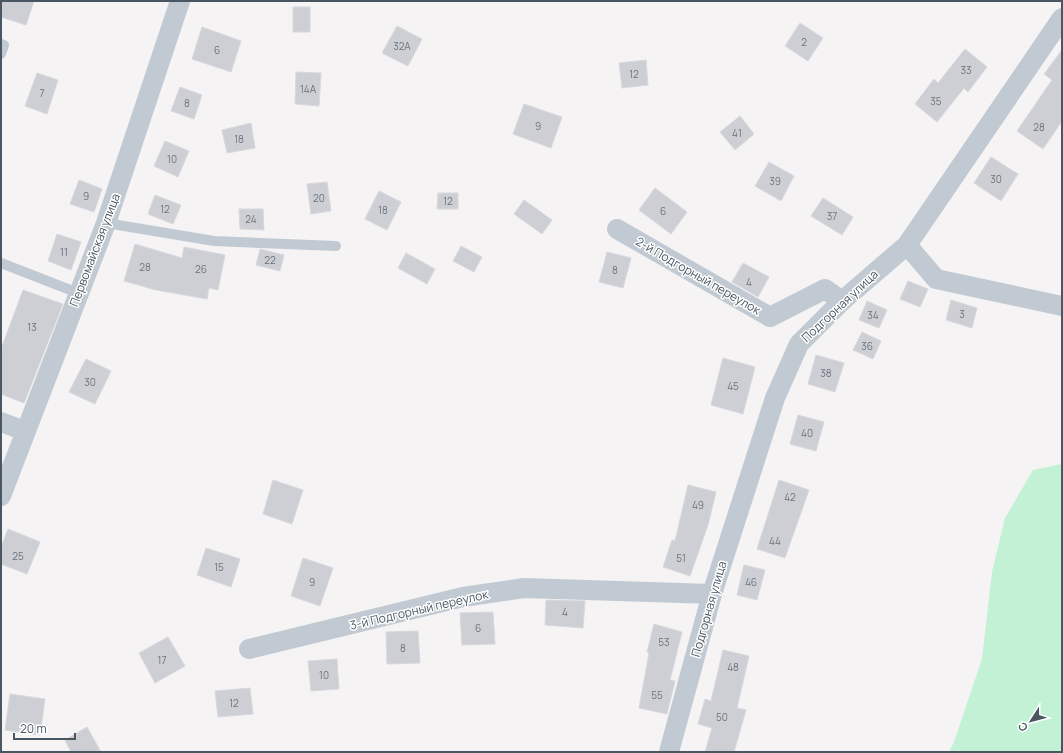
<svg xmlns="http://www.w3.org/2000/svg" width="1063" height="753" viewBox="0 0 1063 753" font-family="Manrope,sans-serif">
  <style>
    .green { fill: #c3f1d5 }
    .building { fill: #cdcfd5; stroke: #d7d9de }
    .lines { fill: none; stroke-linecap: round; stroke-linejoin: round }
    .service { stroke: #c1cad2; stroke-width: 10 }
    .minor { stroke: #c1cad2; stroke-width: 20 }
    .labels { text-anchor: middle; stroke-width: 3; stroke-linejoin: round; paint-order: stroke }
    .number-label { font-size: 10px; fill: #6b747e }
    .street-label { font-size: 12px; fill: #4a5661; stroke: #fff }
  </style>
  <rect width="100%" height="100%" fill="#f5f3f3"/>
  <polygon class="green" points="1062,464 1062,752 949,752 954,742 982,659 992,572 1005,518 1033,470"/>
  <g class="building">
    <polygon points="1,1 34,1 26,25 1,17"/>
    <rect x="293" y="7" width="17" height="25"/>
    <polygon points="800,23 823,38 808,61 785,46"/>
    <polygon points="397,26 422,39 408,66 382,53"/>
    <polygon points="202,27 241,41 231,72 192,59"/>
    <polygon points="965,49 987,67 968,92 964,88 937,122 915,104 934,79 938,83"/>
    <polygon points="1062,50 1062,121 1043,149 1017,131 1052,80 1044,74"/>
    <polygon points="646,60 648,85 622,88 619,63"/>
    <polygon points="296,72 321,73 319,106 295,104"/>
    <polygon points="37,73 58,80 47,114 25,106"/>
    <polygon points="180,87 202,95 194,119 171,111"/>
    <polygon points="524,104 562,117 551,148 513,134"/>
    <polygon points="740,116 754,134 735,150 720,132"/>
    <polygon points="251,123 255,148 227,153 222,130"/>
    <polygon points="165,141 189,151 178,177 154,166"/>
    <polygon points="991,157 1018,174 1001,201 974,183"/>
    <polygon points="769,162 794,176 781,201 755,186"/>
    <polygon points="79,180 102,189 94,212 70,204"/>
    <polygon points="327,182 331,211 311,214 307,184"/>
    <polygon points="655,188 687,212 671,234 639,210"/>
    <polygon points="379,191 401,202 387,230 365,219"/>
    <polygon points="438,193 458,193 458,209 437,209"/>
    <polygon points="155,195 181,205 173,224 148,214"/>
    <polygon points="823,198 853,217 842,235 811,216"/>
    <polygon points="524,200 552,220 542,234 514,214"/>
    <polygon points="239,209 263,209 264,230 240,229"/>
    <polygon points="57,234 81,242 71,270 48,261"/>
    <polygon points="135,244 182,258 184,247 225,255 218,290 209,288 207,299 156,290 124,281"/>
    <polygon points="461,246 482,257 474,272 453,261"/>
    <polygon points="260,249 284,255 280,271 256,265"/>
    <polygon points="607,252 631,258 623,288 599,282"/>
    <polygon points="406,253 435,269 427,284 398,268"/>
    <polygon points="743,263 769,277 758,297 732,282"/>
    <polygon points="908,281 928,289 920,307 900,299"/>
    <polygon points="23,290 63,304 24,403 1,394 1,349"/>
    <polygon points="951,300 977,308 972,328 946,320"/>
    <polygon points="867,301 887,310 879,328 859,320"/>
    <polygon points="862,332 881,341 873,359 853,350"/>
    <polygon points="816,355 844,363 835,392 808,384"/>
    <polygon points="723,358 755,367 743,414 711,405"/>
    <polygon points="86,359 111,371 95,404 69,392"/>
    <polygon points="798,415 824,422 816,451 790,444"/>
    <polygon points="273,480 303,490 292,524 263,514"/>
    <polygon points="779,480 809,490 785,558 757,549"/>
    <polygon points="688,485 716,492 708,525 690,576 663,567 672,540 675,541"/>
    <polygon points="8,529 40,542 27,574 1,564 1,547"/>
    <polygon points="206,548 240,559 231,587 197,575"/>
    <polygon points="303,558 333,568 320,606 291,596"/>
    <polygon points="744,565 765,570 757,600 737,595"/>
    <polygon points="546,600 585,601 583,628 545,625"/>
    <polygon points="493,612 495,644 462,645 460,613"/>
    <polygon points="654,624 682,632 670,680 675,681 667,714 639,708 649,653 647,652"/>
    <polygon points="418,631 420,663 387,664 386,632"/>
    <polygon points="168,637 185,666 155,683 139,653"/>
    <polygon points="723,650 749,656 737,708 746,710 734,752 705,752 712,728 698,724 705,699 711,701"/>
    <polygon points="337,659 339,689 311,691 308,661"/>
    <polygon points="250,688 253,714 218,717 215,691"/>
    <polygon points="10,694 45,699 40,735 5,730"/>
    <polygon points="87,727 101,752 71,752 65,740"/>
  </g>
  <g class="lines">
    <g class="service">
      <polyline points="1,44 4,45 1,54"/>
      <polyline points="106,223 214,241 336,246"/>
      <polyline points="1,263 78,293"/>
    </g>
    <g class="minor">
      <polyline points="617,229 770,317 825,289 842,301"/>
      <polyline points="907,245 936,279 1062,306"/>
      <polyline points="1,422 25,431"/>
      <polyline points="1,496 106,223 180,1"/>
      <polyline points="249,649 463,597 524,588 712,594"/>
      <polyline points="669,752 712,594 775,398 799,344 842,301 907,245 1062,18"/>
    </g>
  </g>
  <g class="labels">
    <g class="number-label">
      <text x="804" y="46">2</text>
      <text x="402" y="50">32А</text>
      <text x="217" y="54">6</text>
      <text x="966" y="74">33</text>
      <text x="634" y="78">12</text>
      <text x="308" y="93">14А</text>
      <text x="42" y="97">7</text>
      <text x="936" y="105">35</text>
      <text x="187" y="107">8</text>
      <text x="538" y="130">9</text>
      <text x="1039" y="131">28</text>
      <text x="737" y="137">41</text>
      <text x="239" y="143">18</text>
      <text x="172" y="163">10</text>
      <text x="996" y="183">30</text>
      <text x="775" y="185">39</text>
      <text x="86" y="200">9</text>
      <text x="319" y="202">20</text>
      <text x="448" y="205">12</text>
      <text x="165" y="213">12</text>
      <text x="383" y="214">18</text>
      <text x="663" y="215">6</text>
      <text x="832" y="220">37</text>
      <text x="251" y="223">24</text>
      <text x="64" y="256">11</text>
      <text x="270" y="264">22</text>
      <text x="145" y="271">28</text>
      <text x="201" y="273">26</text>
      <text x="615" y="274">8</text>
      <text x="749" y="286">4</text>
      <text x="962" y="318">3</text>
      <text x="873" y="319">34</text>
      <text x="32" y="331">13</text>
      <text x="867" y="350">36</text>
      <text x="826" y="377">38</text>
      <text x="90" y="386">30</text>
      <text x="733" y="390">45</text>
      <text x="807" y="437">40</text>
      <text x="790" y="501">42</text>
      <text x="698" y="509">49</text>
      <text x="775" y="545">44</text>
      <text x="18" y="560">25</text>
      <text x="681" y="562">51</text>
      <text x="219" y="571">15</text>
      <text x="312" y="586">9</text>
      <text x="751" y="586">46</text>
      <text x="565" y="616">4</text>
      <text x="478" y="632">6</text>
      <text x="664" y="646">53</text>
      <text x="403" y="652">8</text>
      <text x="162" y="664">17</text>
      <text x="733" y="671">48</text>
      <text x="324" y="679">10</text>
      <text x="657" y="699">55</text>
      <text x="234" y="707">12</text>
      <text x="722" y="721">50</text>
    </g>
    <g class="street-label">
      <text transform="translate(95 250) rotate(-69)" y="4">Первомайская улица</text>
      <text transform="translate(698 276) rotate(30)" y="4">2-й Подгорный переулок</text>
      <text transform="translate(840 306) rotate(-43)" y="4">Подгорная улица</text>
      <text transform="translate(709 609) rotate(-74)" y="4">Подгорная улица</text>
      <text transform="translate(419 610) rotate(-13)" y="4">3-й Подгорный переулок</text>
    </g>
  </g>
  <rect width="1063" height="753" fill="none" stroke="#4a5661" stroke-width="4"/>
  <g transform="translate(1031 721) rotate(234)" stroke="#ffffff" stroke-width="3" paint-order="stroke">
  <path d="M0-3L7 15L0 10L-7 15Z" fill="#4a5661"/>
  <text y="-6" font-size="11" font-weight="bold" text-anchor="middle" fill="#4a5661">С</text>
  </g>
  <path d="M14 733v6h61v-6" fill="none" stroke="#4a5661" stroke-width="2"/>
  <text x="20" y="733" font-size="12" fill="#4a5661" stroke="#ffffff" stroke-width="3" paint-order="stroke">20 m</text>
</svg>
